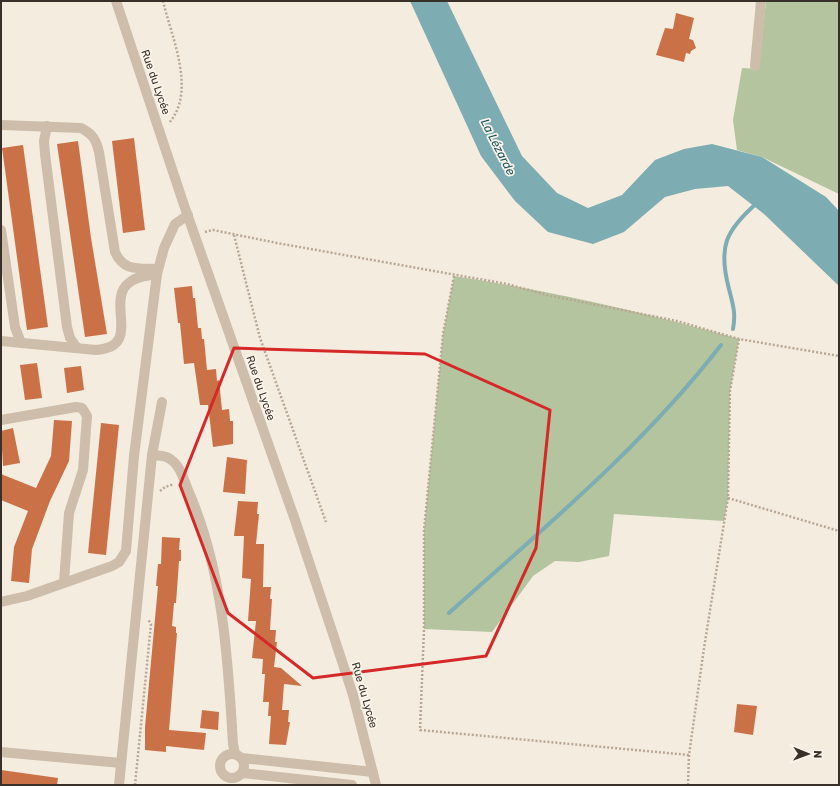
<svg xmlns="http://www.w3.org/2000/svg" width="840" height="786" viewBox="0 0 840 786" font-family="Rubik,sans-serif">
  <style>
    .green { fill: #b4c49e }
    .water { fill: #7dacb2 }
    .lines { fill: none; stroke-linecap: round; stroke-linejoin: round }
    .stream { stroke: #7dacb2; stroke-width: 4 }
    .building { fill: #ca7147 }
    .path { stroke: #b9a794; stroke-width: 2.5; stroke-dasharray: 2 2; stroke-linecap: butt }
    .minor { stroke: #cdbdaa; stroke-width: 10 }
    .marked { fill: none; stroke: #d62828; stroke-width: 3; stroke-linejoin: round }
    .labels { text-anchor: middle; stroke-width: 3.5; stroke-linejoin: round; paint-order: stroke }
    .street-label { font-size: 11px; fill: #3a302a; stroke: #fbf5ec }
    .water-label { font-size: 12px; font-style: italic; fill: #1d545e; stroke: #fbf5ec }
  </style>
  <rect width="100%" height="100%" fill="#f4ecdf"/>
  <g class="green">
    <polygon points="766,1 839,1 839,194 762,157 737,150 733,120 742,68 759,69"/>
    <path d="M454 276C550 291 645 312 739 339L730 391 728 498 724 521 614 514 609 556 579 562 555 561 533 576 492 632 424 629V530L443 334Z"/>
  </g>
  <polygon class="water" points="410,1 447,1 522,156 557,193 588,208 622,195 655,160 684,149 712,144 762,157 826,197 839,211 839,286 764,214 728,186 695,189 665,197 624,232 593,244 548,232 515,201 481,156"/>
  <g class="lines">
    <g class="stream">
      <path d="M733 329C736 313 733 305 729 289 718 247 725 231 757 203"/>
      <path d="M449 613C544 528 643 446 721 345"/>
    </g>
  </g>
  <g class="building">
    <polygon points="676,13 694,18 689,39 693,40 696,48 691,51 690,54 686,53 684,62 656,55 665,28 673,29"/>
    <polygon points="134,138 145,230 123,233 112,141"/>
    <polygon points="78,141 91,238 107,334 85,337 57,144"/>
    <polygon points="23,145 48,327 27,330 2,148"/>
    <polygon points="192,286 193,298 195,298 198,328 201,328 202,339 204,339 207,370 216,369 217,381 219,380 222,410 229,409 230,421 233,421 233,444 213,447 208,405 200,405 194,363 184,364 180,323 178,323 174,288"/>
    <polygon points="37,363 42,398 25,400 20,365"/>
    <polygon points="81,366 84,390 67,393 64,368"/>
    <polygon points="54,420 72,421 69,461 50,501 32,549 29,583 11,581 14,547 28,511 1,500 1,474 36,488 51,456"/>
    <polygon points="101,423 119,425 106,555 88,553"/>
    <polygon points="13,428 20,463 3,466 1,431"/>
    <polygon points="227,457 247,460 245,494 223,492"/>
    <polygon points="238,501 258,502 257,514 259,514 256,544 264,544 263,587 271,587 270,599 272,599 270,630 276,630 275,642 277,642 274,667 281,668 302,686 284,684 282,710 289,710 288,722 290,722 286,745 269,744 271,716 268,716 269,702 263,702 265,674 262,674 263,659 252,658 256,621 248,621 251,579 242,578 244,536 234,536"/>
    <polygon points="162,537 180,538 179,550 181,550 181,561 179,561 176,603 174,603 172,626 176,627 176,633 177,633 169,730 206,733 204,750 166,746 166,752 145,750 145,727 158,586 156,586 158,564 161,564"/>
    <polygon points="737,704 757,706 753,735 734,732"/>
    <polygon points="202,710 219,712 218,730 200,728"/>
    <polygon points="1,770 58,778 57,785 1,785"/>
  </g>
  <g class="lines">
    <g class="path">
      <path d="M163 1C171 36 197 91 169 123"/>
      <polyline points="205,232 213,230 277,243 507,284 547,295 677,321 739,339"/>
      <polyline points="234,235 260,338 326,522"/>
      <polyline points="454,276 443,334 424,530 424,629 420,730 689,755"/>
      <polyline points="160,491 165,487 174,484"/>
      <polyline points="728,498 839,531"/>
      <polyline points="135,785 151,624 148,619"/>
      <polyline points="688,785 689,755 704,648 728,498 730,391 739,339 839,356"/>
    </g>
    <g class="minor">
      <polyline points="116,1 185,208 295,520 334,637 353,695 376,785"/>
      <polyline points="755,66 761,1"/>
      <path d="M1 125 81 128C93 134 96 140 99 152L115 252C124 272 139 268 158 269"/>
      <polyline points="47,126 44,141 45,154 67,327 70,338 77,348"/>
      <polyline points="1,230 15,327 21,343"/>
      <path d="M1 341 96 350C144 347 104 300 130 282 137 276 148 276 157 274"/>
      <polyline points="1,420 76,407 82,408 87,416 83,470 69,513 64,582"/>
      <path d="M152 455C158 456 165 455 170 459 180 465 184 480 188 490 223 570 228 658 233 744L235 754"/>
      <polyline points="1,602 27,596 112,566 119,562 126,551 134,456 157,274 164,248 175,224 188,215"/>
      <polyline points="1,752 121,763"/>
      <circle cx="232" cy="766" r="12"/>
      <polyline points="242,758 373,772"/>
      <polyline points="242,773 352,785"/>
      <polyline points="119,785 152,455 162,402"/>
    </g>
  </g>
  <path class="marked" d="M234 348 425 354 550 410 536 548 486 656 313 678 228 613 180 485Z"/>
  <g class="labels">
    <g class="street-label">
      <text transform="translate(156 82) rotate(71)" y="4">Rue du Lycée</text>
      <text transform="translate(261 388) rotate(71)" y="4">Rue du Lycée</text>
      <text transform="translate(365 695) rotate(74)" y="4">Rue du Lycée</text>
    </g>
    <g class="water-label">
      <text transform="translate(498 147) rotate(63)" y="4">La Lézarde</text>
    </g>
  </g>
  <rect width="840" height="786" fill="none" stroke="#3a302a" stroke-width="4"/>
  <g transform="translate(808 754) rotate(91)" stroke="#fbf5ec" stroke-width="3" paint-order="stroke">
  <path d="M0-3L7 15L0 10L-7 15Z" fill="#3a302a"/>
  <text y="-6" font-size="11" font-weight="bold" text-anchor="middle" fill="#3a302a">N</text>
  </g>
</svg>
